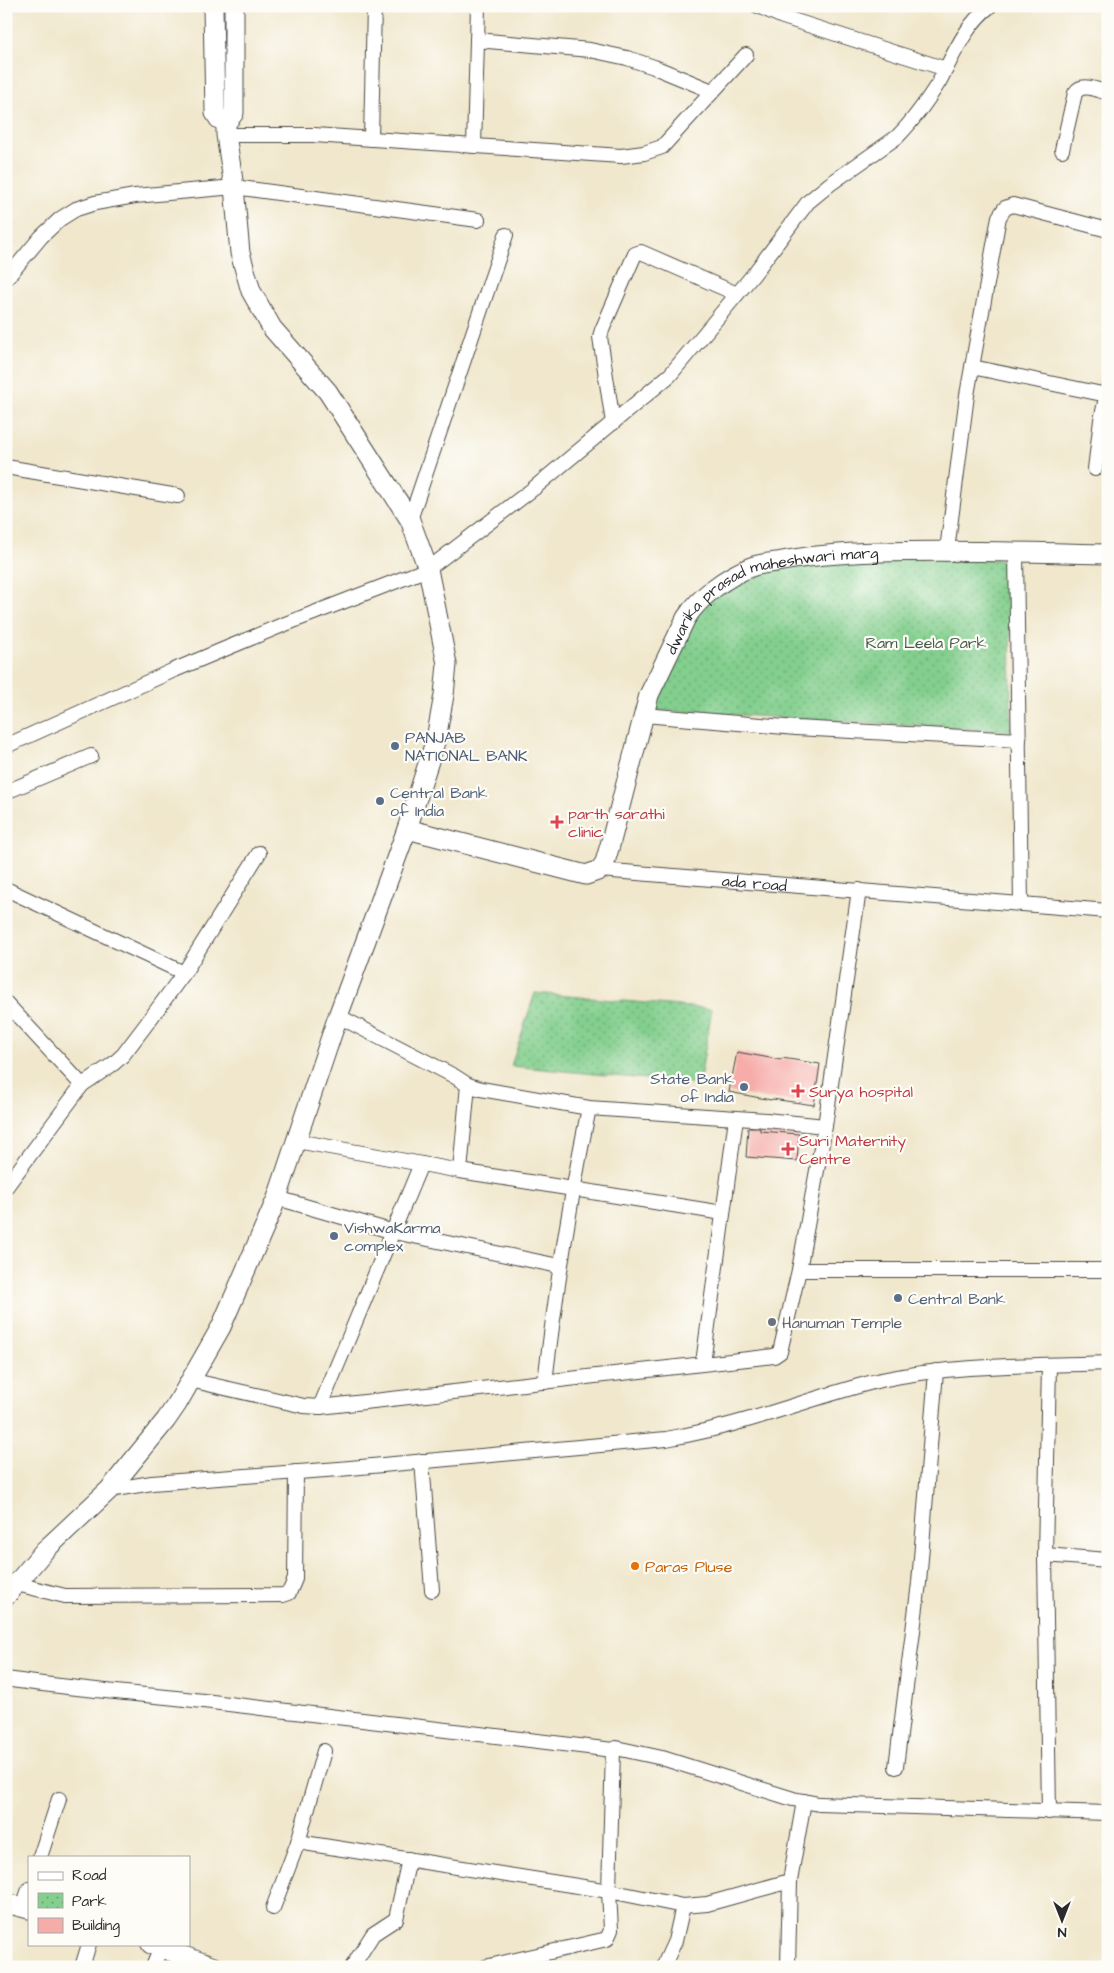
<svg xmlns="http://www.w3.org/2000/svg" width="1114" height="1973" viewBox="0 0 1114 1973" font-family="'Architects Daughter',sans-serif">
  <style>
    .park { fill: url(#park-dots); stroke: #577d5c }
    .building { fill: #f6adaa }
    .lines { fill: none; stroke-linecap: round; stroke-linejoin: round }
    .street-casing { stroke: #494743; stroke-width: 16 }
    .secondary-casing { stroke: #494743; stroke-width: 21 }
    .street { stroke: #fff; stroke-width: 14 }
    .secondary { stroke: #fff; stroke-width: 19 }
    .service-dot { fill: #5c6f8a; stroke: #fdfcf7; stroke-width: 2 }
    .health-dot { fill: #e0444e; stroke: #fdfcf7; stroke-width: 2 }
    .worship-dot { fill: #6b7280; stroke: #fdfcf7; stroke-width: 2 }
    .food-dot { fill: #e8710a; stroke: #fdfcf7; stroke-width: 2 }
    .labels { text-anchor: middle; stroke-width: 4.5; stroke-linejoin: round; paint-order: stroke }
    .street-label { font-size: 16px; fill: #2b2b2b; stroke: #fdfcf7 }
    .park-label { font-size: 16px; fill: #455c49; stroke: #fdfcf7 }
    .service-label { font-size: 16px; fill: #4e5e75; stroke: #fdfcf7; text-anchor: start }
    .health-label { font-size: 16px; fill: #be3a42; stroke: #fdfcf7; text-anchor: start }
    .worship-label { font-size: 16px; fill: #5b616d; stroke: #fdfcf7; text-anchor: start }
    .food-label { font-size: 16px; fill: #c56008; stroke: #fdfcf7; text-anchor: start }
  </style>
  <defs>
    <pattern id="park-dots" width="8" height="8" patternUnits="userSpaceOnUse" patternTransform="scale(1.25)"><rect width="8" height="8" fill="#83cf8e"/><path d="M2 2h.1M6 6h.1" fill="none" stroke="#6ba874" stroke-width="1.8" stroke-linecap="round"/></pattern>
  </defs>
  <rect width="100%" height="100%" fill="#fdfcf7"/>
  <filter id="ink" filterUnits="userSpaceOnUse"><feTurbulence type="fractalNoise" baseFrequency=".02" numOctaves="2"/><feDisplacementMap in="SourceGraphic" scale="10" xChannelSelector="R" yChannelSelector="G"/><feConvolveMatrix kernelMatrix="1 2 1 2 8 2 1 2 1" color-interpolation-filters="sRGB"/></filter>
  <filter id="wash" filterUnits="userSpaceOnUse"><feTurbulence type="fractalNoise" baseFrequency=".0096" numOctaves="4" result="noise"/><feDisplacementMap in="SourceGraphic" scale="20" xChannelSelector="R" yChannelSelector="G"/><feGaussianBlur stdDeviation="1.12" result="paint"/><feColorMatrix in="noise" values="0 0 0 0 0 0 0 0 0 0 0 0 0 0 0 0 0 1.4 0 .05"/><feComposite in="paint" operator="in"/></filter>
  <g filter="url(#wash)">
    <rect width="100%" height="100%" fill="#f0e7cc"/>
    <g class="park">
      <polygon points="841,556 1010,560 1011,731 653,710 657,695 699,608 752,568"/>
      <polygon points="535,993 712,1009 699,1084 511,1066"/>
    </g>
    <g id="blocks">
      <g class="building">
        <polygon points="737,1052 781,1060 782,1058 820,1064 814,1105 772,1099 771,1100 729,1092"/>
        <polygon points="748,1128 760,1128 760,1131 799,1134 797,1161 746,1157"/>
      </g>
    </g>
  </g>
  <g filter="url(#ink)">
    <use href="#blocks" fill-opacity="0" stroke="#494743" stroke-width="1"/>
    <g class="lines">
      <g class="street-casing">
        <g id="street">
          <polyline points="758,6 783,17 946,69"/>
          <polyline points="477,40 590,50 627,58 654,67 712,91"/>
          <polyline points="226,135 314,135 621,156 644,153 662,147 746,55"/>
          <polyline points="371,139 374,6"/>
          <polyline points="474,146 478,6"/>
          <path d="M1062 150 1075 93C1082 82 1097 90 1108 93"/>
          <polyline points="6,279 41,237 60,219 76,209 95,203 135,196 234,187 478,220"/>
          <polyline points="972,367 1107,395"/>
          <polyline points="613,423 600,337 602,330 635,254 641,252 737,294"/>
          <polyline points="6,467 178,496"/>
          <polyline points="1095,469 1101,420 1108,389"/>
          <polyline points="410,520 506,235"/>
          <polyline points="947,550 967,395 999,217 1005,208 1013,205 1108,230"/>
          <polyline points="1016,552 1021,903"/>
          <polyline points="644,715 796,728 1019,740"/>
          <path d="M6 746 172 671 280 626 428 569 533 489 670 375 753 275 808 202 830 184 897 137C913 121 927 101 939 82 953 56 966 24 990 6"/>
          <polyline points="6,792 91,756"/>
          <path id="s1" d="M600 870 1108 911"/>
          <polyline points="6,889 184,973"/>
          <polyline points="6,1003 82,1085"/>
          <polyline points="338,1016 454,1076 468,1085 481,1089 589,1108 766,1120 825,1126"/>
          <polyline points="297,1141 460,1171 723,1213"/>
          <polyline points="460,1171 468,1085"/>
          <polyline points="6,1187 82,1085 113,1064 123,1055 145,1026 184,973 259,853"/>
          <polyline points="277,1198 394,1232 559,1266"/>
          <polyline points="799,1270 1108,1270"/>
          <polyline points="703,1363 736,1118"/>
          <polyline points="190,1380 304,1406 320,1407 774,1356 780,1352 799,1270 825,1126 859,890"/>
          <path d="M545 1382C556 1290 570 1199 589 1108"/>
          <polyline points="320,1407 421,1164"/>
          <polyline points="422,1461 432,1590"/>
          <path d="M109 1490 152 1483 339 1469 666 1439C693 1434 720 1428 747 1420 792 1407 836 1391 881 1380 955 1364 1033 1366 1108 1363"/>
          <polyline points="1045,1555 1108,1560"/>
          <polyline points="17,1584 65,1596 283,1595 289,1593 295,1579 296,1472"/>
          <path d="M6 1679C77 1690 149 1694 220 1703 351 1719 482 1735 613 1750"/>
          <polyline points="324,1751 298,1842 609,1891 613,1750 616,1748 662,1758 793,1799 819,1804 1108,1813"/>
          <polyline points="896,1767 919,1583 936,1371"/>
          <polyline points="1049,1812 1045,1555 1049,1365"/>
          <polyline points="40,1857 59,1799"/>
          <polyline points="23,1907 29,1889"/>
          <polyline points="273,1908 298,1842"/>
          <polyline points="82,1967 89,1944"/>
          <polyline points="153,1967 161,1947"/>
          <polyline points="352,1967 373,1934 396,1919 409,1859"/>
          <polyline points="485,1967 607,1939 611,1930 609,1891 683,1906 707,1904 790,1881"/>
          <polyline points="663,1967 675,1941 683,1906"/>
          <polyline points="788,1967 790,1881 804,1801"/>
        </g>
      </g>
      <g class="secondary-casing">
        <g id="secondary">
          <polyline points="213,6 215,113 219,119 226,123"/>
          <path id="s2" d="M407 829 586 875 600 870 605 862 610 845 649 695 686 618C700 596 726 577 751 567 759 564 769 563 777 562 811 555 845 553 879 552 955 550 1031 552 1108 554"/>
          <polyline points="6,1596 44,1551 109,1490 166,1420 177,1404 221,1327 277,1198 338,1016 407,829 436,739 444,695 447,664 428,569 410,520 328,392 272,328 251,291 240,253 234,187 226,135 226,123 234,113 234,6"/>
          <polyline points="6,1903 29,1909"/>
          <polyline points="151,1944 214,1967"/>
        </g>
      </g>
      <use href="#street" class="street"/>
      <use href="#secondary" class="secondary"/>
    </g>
  </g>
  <g class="service-dot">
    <circle cx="395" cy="746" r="5"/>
    <circle cx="380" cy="801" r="5"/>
    <circle cx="744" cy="1087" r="5"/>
    <circle cx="334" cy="1236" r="5"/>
    <circle cx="898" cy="1298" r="5"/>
  </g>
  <g class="health-dot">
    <path d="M554.5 814.5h5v5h5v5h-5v5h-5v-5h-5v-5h5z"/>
    <path d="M795.5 1083.5h5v5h5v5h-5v5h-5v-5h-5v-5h5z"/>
    <path d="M785.5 1141.5h5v5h5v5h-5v5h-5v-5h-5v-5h5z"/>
  </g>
  <circle class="worship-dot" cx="772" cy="1322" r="5"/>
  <circle class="food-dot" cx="635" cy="1566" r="5"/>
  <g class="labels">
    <g class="street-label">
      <text dy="6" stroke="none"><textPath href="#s2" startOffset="554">dwarika prasad maheshwari marg</textPath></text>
      <text dy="6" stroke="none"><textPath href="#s1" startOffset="155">ada road</textPath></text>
    </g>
    <g class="park-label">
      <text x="926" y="648">Ram Leela Park</text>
    </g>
    <g class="service-label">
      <text x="405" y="743">PANJAB<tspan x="405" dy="18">NATIONAL BANK</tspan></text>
      <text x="390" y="798">Central Bank<tspan x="390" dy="18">of India</tspan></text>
      <text x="734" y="1084" text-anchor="end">State Bank<tspan x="734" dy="18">of India</tspan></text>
      <text x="344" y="1233">VishwaKarma<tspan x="344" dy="18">complex</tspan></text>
      <text x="908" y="1304">Central Bank</text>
    </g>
    <g class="health-label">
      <text x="568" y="819">parth sarathi<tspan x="568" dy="18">clinic</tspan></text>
      <text x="809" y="1097">Surya hospital</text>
      <text x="799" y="1146">Suri Maternity<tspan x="799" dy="18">Centre</tspan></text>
    </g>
    <g class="worship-label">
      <text x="782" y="1328">Hanuman Temple</text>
    </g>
    <g class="food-label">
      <text x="645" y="1572">Paras Pluse</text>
    </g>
  </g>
  <rect width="1114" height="1973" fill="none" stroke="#fdfcf7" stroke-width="25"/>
  <rect x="28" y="1856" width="162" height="90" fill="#fdfcf7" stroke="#a9a8a5"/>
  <rect x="38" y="1872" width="25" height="8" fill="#ffffff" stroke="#a9a8a5"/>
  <text x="72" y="1880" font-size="15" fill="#2b2b2b">Road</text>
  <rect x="38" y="1893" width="25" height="15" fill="url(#park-dots)" stroke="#a9a8a5"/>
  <text x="72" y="1906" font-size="15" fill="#2b2b2b">Park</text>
  <rect x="38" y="1918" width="25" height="15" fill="#f6adaa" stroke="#a9a8a5"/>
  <text x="72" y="1930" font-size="15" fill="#2b2b2b">Building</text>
  <g transform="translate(1062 1920) rotate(180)" stroke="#fdfcf7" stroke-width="4" paint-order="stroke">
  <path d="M0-4L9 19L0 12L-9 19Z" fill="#2b2b2b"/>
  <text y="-8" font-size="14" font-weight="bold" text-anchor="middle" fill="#2b2b2b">N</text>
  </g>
</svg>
